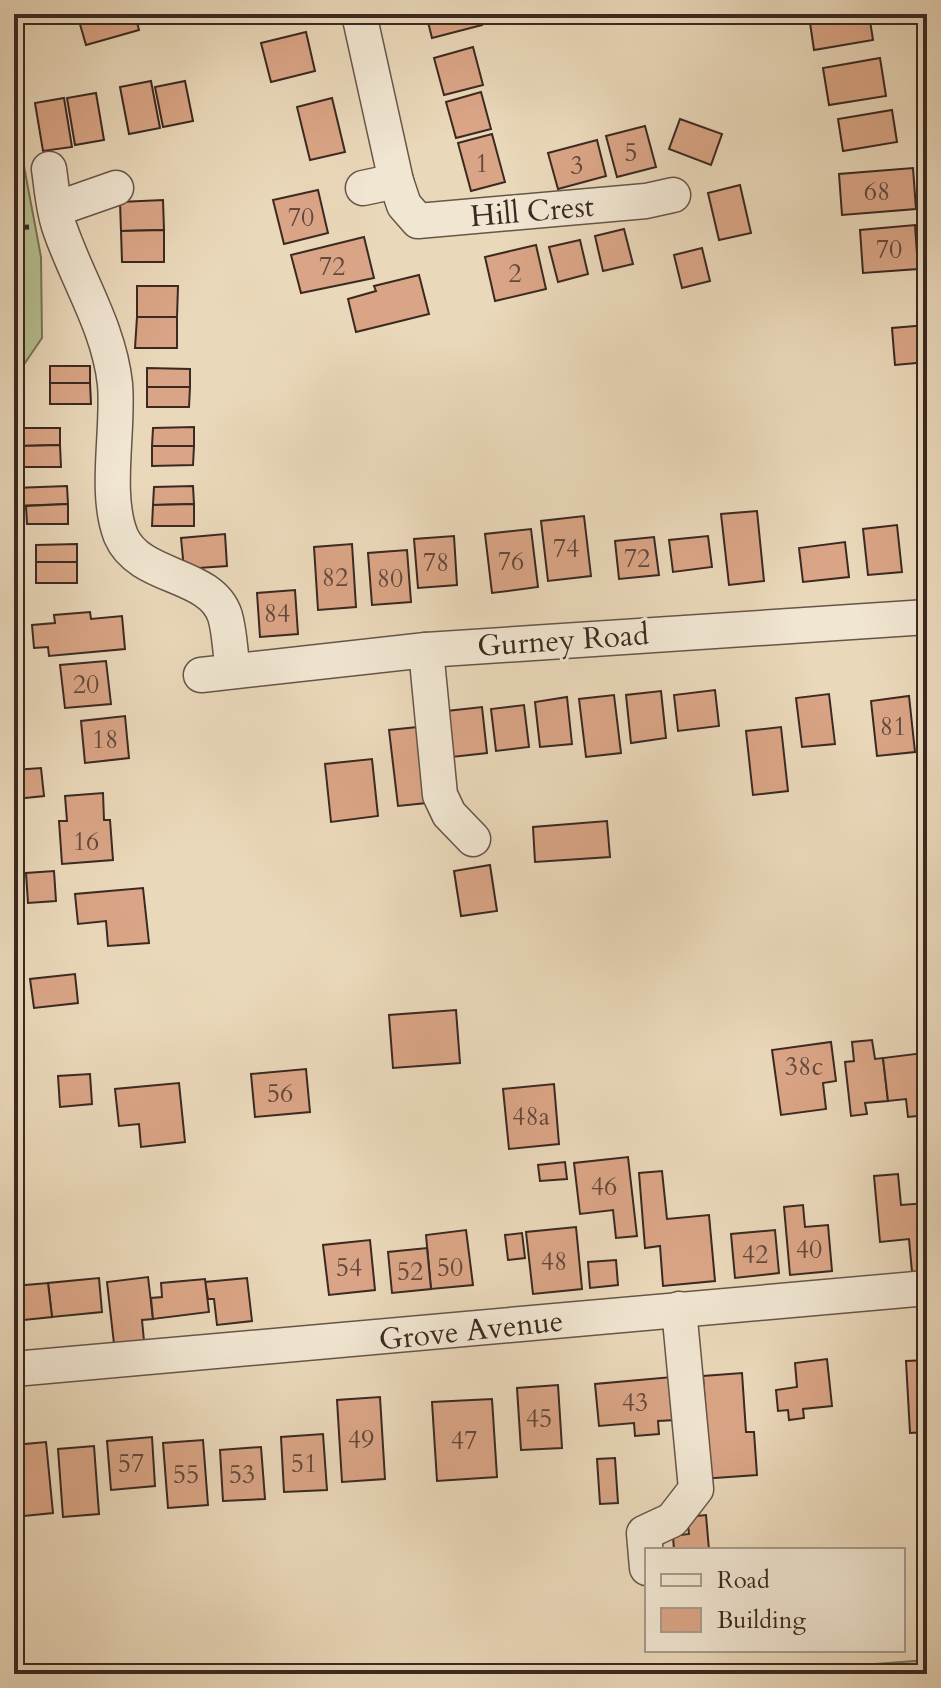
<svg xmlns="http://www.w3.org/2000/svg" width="941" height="1688" viewBox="0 0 941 1688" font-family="Cardo,serif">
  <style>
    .green { fill: #b6bf90; stroke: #787459; stroke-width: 2 }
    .building { fill: #daa586; stroke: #3b2922; stroke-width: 2 }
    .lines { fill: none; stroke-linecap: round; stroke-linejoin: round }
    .minor-casing { stroke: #675548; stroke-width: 37 }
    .path { stroke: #3b2922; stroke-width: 5; stroke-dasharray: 6 4; stroke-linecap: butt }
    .minor { stroke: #f1e6d2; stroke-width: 34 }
    .labels { text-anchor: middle; stroke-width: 6; stroke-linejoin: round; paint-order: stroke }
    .number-label { font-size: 26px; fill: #63483b }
    .street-label { font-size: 30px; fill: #3b2922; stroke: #f1e6d2 }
  </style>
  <rect width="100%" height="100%" fill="#ead8ba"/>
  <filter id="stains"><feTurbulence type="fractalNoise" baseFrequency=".0025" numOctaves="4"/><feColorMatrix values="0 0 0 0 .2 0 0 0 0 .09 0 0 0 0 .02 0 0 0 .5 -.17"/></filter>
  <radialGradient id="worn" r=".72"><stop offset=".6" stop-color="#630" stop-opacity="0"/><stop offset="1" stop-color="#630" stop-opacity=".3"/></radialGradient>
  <g class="green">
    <polygon points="14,113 41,257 42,338 14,379"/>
    <polygon points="927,1660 927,1674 743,1674"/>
  </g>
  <g class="building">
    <polygon points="77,14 135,14 139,30 86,45"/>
    <polygon points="426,14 479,14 482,25 432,38"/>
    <polygon points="823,14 869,14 873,40 814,50 809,16"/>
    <polygon points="306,32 315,71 271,82 261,43"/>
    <polygon points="473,47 483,85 444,95 434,58"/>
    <polygon points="880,58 886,96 829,105 823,68"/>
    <polygon points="151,81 160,128 129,134 120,87"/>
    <polygon points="185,81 193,121 163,127 155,87"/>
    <polygon points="481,92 491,129 456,138 446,102"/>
    <polygon points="96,93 104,140 75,145 67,98"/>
    <polygon points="64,98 72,147 43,151 35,103"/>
    <polygon points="332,98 345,152 310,160 297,107"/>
    <polygon points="892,110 897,142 843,151 838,119"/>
    <polygon points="680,119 722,134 711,165 669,149"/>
    <polygon points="645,126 656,167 617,177 606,136"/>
    <polygon points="492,134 505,182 471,191 458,143"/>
    <polygon points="597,140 606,176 558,189 548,153"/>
    <polygon points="913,168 916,209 842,215 839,174"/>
    <polygon points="740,185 751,233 719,240 708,193"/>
    <polygon points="318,190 328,233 284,244 273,200"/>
    <polygon points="163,200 164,230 121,231 120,202"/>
    <polygon points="915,225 918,269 863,273 860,230"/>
    <polygon points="624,229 633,264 603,271 595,236"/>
    <polygon points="164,230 164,262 122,262 121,231"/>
    <polygon points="364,237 374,278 301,293 291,255"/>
    <polygon points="580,240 588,274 558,282 549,247"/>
    <polygon points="536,245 546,289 495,301 485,257"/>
    <polygon points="702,248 710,281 682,288 674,255"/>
    <polygon points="419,275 429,314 356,332 348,299 376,291 374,286"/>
    <polygon points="137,286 178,286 177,317 137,317"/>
    <polygon points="137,317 177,317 177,348 135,348"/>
    <polygon points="927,325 927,362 895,365 892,328"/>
    <rect x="50" y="366" width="40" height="17"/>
    <polygon points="147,368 190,369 190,387 147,387"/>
    <polygon points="50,383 90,383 91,404 50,404"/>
    <polygon points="147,387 190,387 189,407 147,407"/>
    <polygon points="194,427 194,446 152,446 153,428"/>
    <polygon points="20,428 60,428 60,445 20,446"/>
    <polygon points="60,445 61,467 20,467 20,446"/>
    <polygon points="152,446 194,446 193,465 152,466"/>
    <polygon points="67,486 68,504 14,506 14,488"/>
    <polygon points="193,486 194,504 153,505 154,487"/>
    <polygon points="68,504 68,524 27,524 26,506"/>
    <polygon points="194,504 194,526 152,526 153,505"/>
    <polygon points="757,511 764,581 729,585 721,514"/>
    <polygon points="584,516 591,576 548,581 541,521"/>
    <polygon points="897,525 902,572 868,575 863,529"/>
    <polygon points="531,529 538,587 492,593 485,534"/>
    <polygon points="927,530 927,569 923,569 919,531"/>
    <polygon points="225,534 227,566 184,569 181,538"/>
    <polygon points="454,536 457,585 418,588 414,539"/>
    <polygon points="708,536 712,567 673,572 669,540"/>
    <polygon points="654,537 659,575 619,579 615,541"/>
    <polygon points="845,542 849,577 803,582 799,548"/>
    <polygon points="77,544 77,562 36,562 36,545"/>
    <polygon points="352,544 356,607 318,610 314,547"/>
    <polygon points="407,550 411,602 372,605 368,553"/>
    <rect x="36" y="562" width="41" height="21"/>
    <polygon points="295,590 298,634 260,637 257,593"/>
    <polygon points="90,612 91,619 122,616 125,649 49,656 48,647 34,648 32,625 55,623 54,615"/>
    <polygon points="106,661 111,704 65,708 60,665"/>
    <polygon points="927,678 927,731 925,731 919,679"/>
    <polygon points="715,690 719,726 678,731 674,695"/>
    <polygon points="661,691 666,738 631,743 626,695"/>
    <polygon points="829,694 835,744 802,747 796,698"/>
    <polygon points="614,695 621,753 586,757 579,699"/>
    <polygon points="909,696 915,752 877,756 871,701"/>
    <polygon points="567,697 572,744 540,747 535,702"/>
    <polygon points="524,705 529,747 496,751 491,709"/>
    <polygon points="482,707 487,753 452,757 447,711"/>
    <polygon points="125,716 129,758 85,763 81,721"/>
    <polygon points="427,726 436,802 398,806 389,730"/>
    <polygon points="781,727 788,791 753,795 746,731"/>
    <polygon points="372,759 378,816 331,822 325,764"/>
    <polygon points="41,768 44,796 16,799 14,770"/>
    <polygon points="103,793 104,820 110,820 113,860 62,864 59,821 67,821 65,796"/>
    <polygon points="607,821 610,857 535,862 533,827"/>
    <polygon points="490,865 497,911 461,916 454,871"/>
    <polygon points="54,871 56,901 28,903 26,873"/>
    <polygon points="143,888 149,943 108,946 106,921 78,924 75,894"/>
    <polygon points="75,974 78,1003 34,1008 30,979"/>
    <polygon points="456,1010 460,1063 393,1068 389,1015"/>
    <polygon points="872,1040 875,1059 883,1058 888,1101 865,1103 867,1114 851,1116 845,1062 854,1061 852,1042"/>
    <polygon points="831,1042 836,1081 823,1083 826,1109 781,1115 772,1050"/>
    <polygon points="923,1053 927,1115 908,1117 906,1099 888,1101 883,1058"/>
    <polygon points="306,1069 310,1112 255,1117 251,1074"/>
    <polygon points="90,1074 92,1104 60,1107 58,1076"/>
    <polygon points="179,1083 185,1142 141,1147 139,1124 119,1126 115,1089"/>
    <polygon points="554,1084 559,1144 509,1149 503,1089"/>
    <polygon points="628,1157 637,1236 616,1238 613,1210 580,1214 574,1163"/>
    <polygon points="565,1162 567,1179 540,1181 538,1165"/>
    <polygon points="662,1171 667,1219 709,1215 715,1281 663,1286 660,1246 645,1248 639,1173"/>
    <polygon points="898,1174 901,1205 927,1203 927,1271 912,1272 909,1239 880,1242 874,1176"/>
    <polygon points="803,1205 805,1227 828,1225 832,1271 790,1275 784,1207"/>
    <polygon points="576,1227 582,1289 533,1294 526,1232"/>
    <polygon points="466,1230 473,1285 431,1289 426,1235"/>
    <polygon points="775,1230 779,1273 735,1278 731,1234"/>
    <polygon points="522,1233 525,1258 508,1260 505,1235"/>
    <polygon points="370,1240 375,1290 329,1295 323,1245"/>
    <polygon points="427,1248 431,1289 392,1293 388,1252"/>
    <polygon points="616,1260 618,1285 590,1288 588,1262"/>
    <polygon points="148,1277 153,1319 142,1320 144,1341 114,1344 107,1282"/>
    <polygon points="99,1278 102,1312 52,1317 48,1283"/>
    <polygon points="247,1278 252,1321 217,1325 214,1299 208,1299 205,1282"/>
    <polygon points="205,1279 209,1312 153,1319 151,1298 162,1297 161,1283"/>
    <polygon points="48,1283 52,1317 14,1321 14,1286"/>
    <polygon points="827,1359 832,1406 803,1409 804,1418 789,1420 788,1410 778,1411 776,1390 797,1387 795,1363"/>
    <polygon points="927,1360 927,1432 910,1433 906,1361"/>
    <polygon points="742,1373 746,1432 754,1432 757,1475 701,1479 707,1436 703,1376"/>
    <polygon points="672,1377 676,1420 658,1421 659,1434 635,1436 634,1423 599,1426 595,1384"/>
    <polygon points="558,1385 562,1448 521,1450 517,1388"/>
    <polygon points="380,1397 385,1479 342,1482 337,1400"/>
    <polygon points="492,1399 497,1477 437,1481 432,1402"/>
    <polygon points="323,1434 327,1490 284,1492 281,1437"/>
    <polygon points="152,1437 155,1486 111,1490 107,1441"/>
    <polygon points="203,1440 208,1505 168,1508 163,1443"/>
    <polygon points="46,1442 53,1513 14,1517 14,1445"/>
    <polygon points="94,1446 99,1514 63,1517 58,1449"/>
    <polygon points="261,1447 265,1499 223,1501 220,1450"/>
    <polygon points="615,1458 618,1503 600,1504 597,1459"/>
    <polygon points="706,1515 709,1550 674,1550 673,1536 689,1534 687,1517"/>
  </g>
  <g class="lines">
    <g class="minor-casing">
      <g id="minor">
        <polyline points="359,14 396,181 404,205 418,221 646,201 673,195"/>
        <path d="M49 169C52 189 53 210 60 229 78 281 109 328 115 384 119 430 104 494 121 536 140 580 211 572 225 616 230 633 230 653 233 670"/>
        <polyline points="363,188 396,181"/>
        <polyline points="56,209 116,188"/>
        <polyline points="426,650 440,795 449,814 473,839"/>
        <polyline points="201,675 426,650 927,617"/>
        <polyline points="14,1369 927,1288"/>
        <polyline points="647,1568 644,1533 672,1520 696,1489 679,1309"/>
      </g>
    </g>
    <g class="path">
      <polyline points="14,228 29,227"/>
      <polyline points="14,263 17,282 14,310"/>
    </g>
    <use href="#minor" class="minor"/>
  </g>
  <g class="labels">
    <g class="number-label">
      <text x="631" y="161">5</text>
      <text x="482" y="172">1</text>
      <text x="577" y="174">3</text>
      <text x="877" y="200">68</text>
      <text x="301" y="226">70</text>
      <text x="889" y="258">70</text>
      <text x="332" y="275">72</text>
      <text x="515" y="282">2</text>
      <text x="566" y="557">74</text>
      <text x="637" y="567">72</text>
      <text x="511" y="570">76</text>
      <text x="436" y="571">78</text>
      <text x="335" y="586">82</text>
      <text x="390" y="587">80</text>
      <text x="277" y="622">84</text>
      <text x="86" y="693">20</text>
      <text x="893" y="735">81</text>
      <text x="105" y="748">18</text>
      <text x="86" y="850">16</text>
      <text x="804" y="1075">38c</text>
      <text x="280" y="1102">56</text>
      <text x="531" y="1125">48a</text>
      <text x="604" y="1195">46</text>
      <text x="809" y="1258">40</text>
      <text x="755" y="1263">42</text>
      <text x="554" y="1270">48</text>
      <text x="349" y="1276">54</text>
      <text x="450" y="1276">50</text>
      <text x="410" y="1280">52</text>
      <text x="635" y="1411">43</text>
      <text x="539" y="1427">45</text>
      <text x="361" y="1448">49</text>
      <text x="464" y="1449">47</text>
      <text x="131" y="1472">57</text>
      <text x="304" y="1472">51</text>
      <text x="186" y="1483">55</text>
      <text x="242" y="1483">53</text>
    </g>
    <g class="street-label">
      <text transform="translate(532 211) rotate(-5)" y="10">Hill Crest</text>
      <text transform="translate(563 640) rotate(-4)" y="10">Gurney Road</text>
      <text transform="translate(471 1330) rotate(-6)" y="10">Grove Avenue</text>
    </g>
  </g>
  <rect width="941" height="1688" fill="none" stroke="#ead8ba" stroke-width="48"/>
  <rect x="16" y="16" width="909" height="1656" fill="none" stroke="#3b2922" stroke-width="4"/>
  <rect x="24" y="24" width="893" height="1640" fill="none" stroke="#3b2922" stroke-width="2"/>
  <rect x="645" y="1548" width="260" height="104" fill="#f1e6d2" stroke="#a89a8c" stroke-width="2"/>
  <rect x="661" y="1574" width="40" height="12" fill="#f1e6d2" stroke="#a89a8c" stroke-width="2"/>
  <text x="717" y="1588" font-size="24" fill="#3b2922">Road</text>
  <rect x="661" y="1608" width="40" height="24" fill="#daa586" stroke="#a89a8c" stroke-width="2"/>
  <text x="717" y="1628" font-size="24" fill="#3b2922">Building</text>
  <rect width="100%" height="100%" filter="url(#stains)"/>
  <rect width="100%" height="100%" fill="url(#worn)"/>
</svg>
